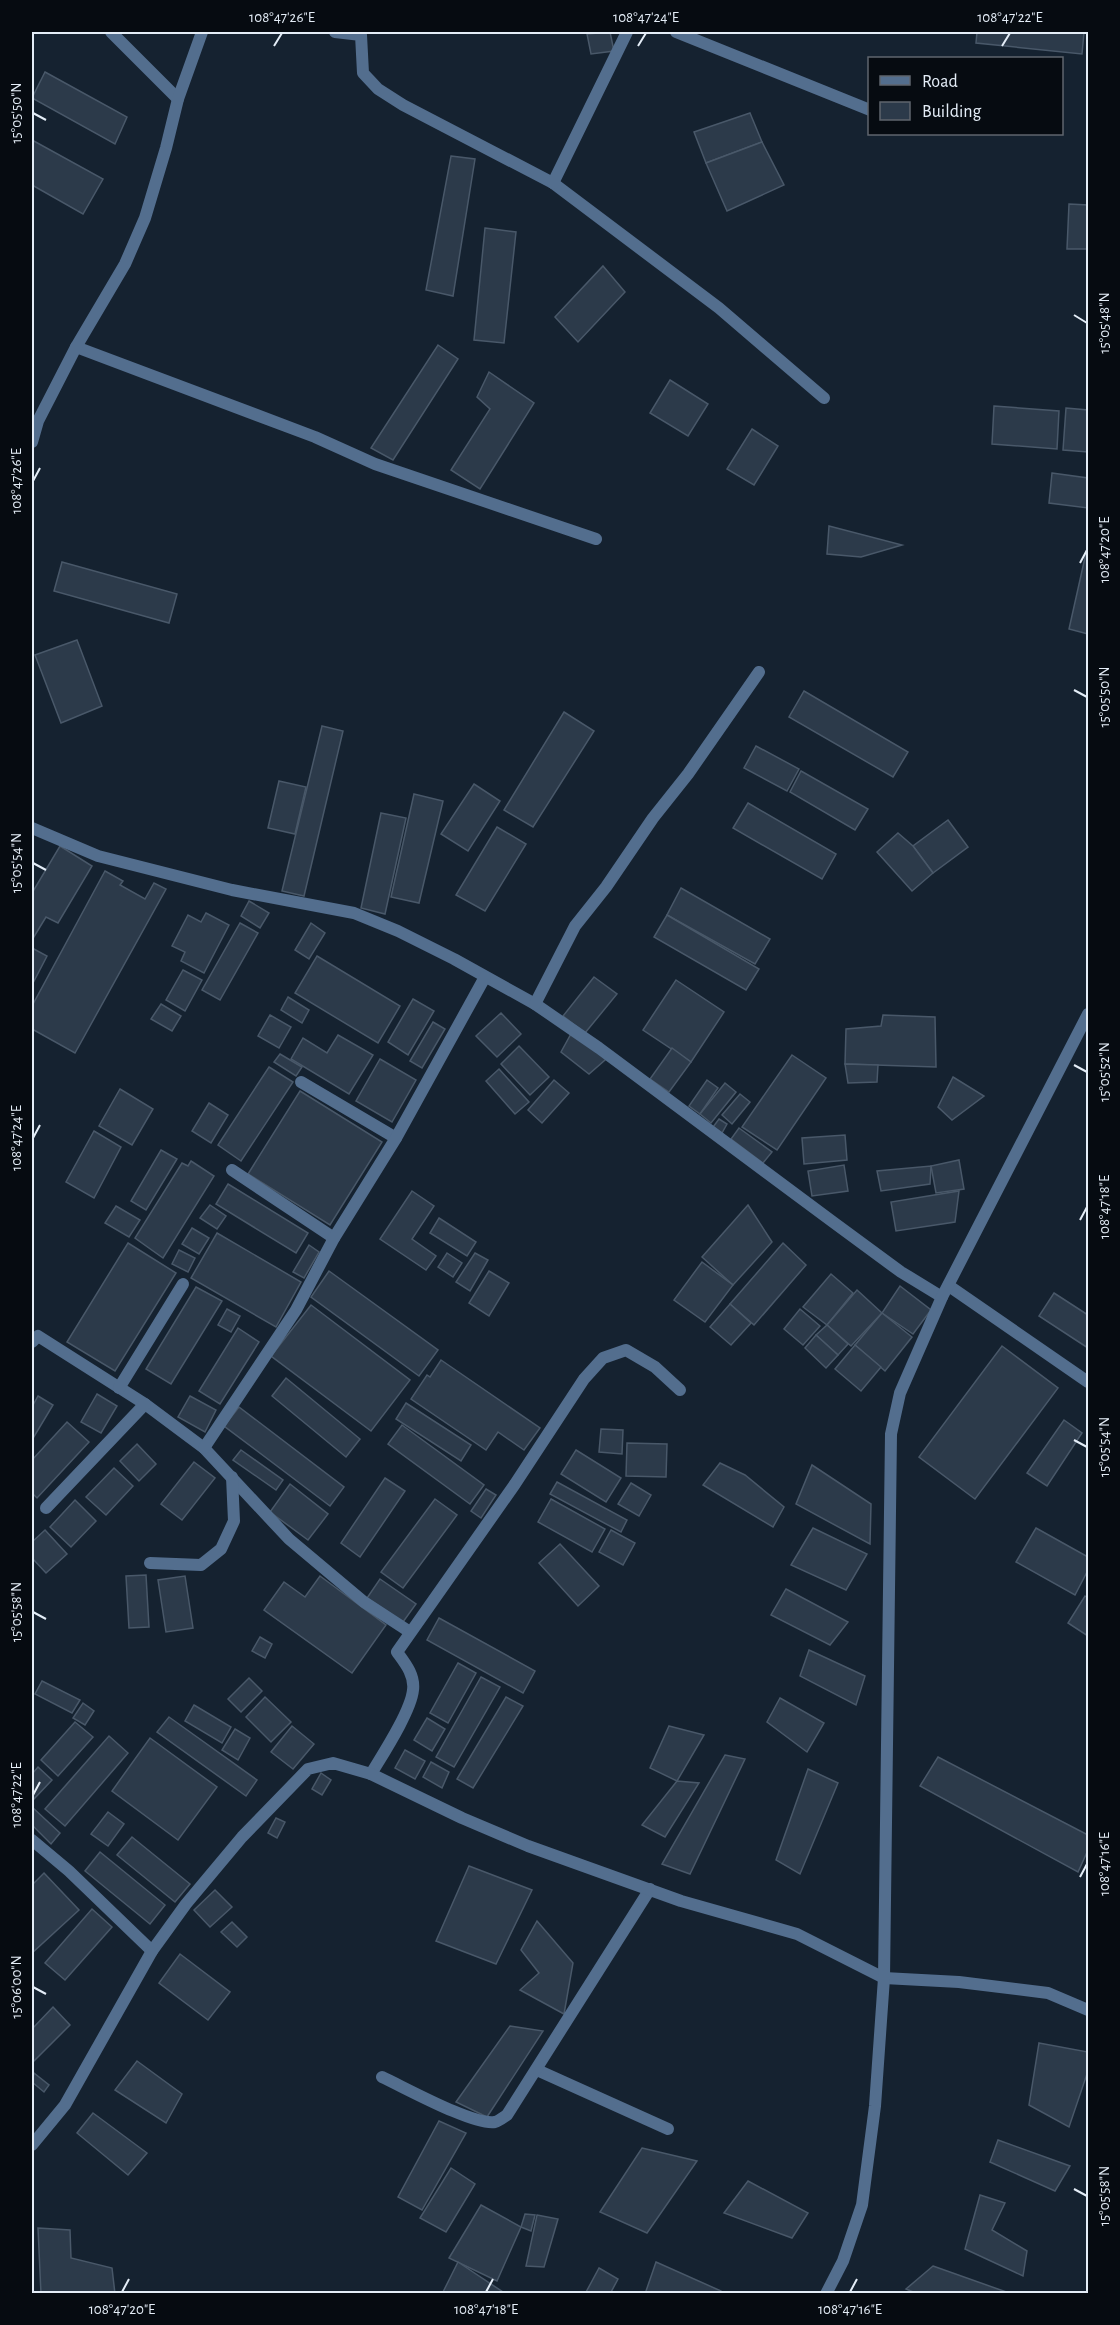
<svg xmlns="http://www.w3.org/2000/svg" width="1120" height="2325" viewBox="0 0 1120 2325" font-family="'Alegreya Sans',sans-serif">
  <style>
    .building { fill: #2c3a4a; stroke: #495869; stroke-width: 1.5 }
    .lines { fill: none; stroke-linecap: round; stroke-linejoin: round }
    .street { stroke: #536e8e; stroke-width: 12 }
    .ticks { fill: none; stroke: #e4edf7; stroke-width: 2 }
    .neatline { fill: none; stroke: #e4edf7; stroke-width: 2 }
    .ticks-label { font-size: 15px; text-anchor: middle; fill: #e4edf7 }
  </style>
  <rect width="100%" height="100%" fill="#152230"/>
  <g class="building">
    <polygon points="610,32 614,51 591,54 587,34"/>
    <polygon points="977,32 1084,32 1082,54 976,43"/>
    <polygon points="45,72 127,117 115,144 32,98"/>
    <polygon points="750,113 762,142 706,163 694,132"/>
    <polygon points="32,140 103,179 83,214 32,185"/>
    <polygon points="762,142 784,185 727,211 706,163"/>
    <polygon points="451,156 475,159 453,296 426,290"/>
    <polygon points="1069,204 1088,205 1088,249 1067,249"/>
    <polygon points="485,228 516,232 504,343 474,340"/>
    <polygon points="603,266 625,292 578,342 555,317"/>
    <polygon points="438,345 458,359 393,460 371,448"/>
    <polygon points="489,372 534,403 480,489 451,470 490,409 477,397"/>
    <polygon points="670,380 708,404 688,436 650,413"/>
    <polygon points="994,406 1059,411 1057,449 992,444"/>
    <polygon points="1066,408 1088,410 1088,452 1063,450"/>
    <polygon points="752,429 778,446 754,485 727,469"/>
    <polygon points="1052,473 1088,478 1088,508 1049,503"/>
    <polygon points="829,526 902,545 861,557 827,554"/>
    <polygon points="1088,544 1088,634 1069,629"/>
    <polygon points="62,562 177,594 169,623 54,591"/>
    <polygon points="77,640 102,706 61,723 35,655"/>
    <polygon points="804,691 908,752 893,777 789,717"/>
    <polygon points="564,712 594,731 533,827 504,810"/>
    <polygon points="322,726 343,731 304,896 282,891"/>
    <polygon points="756,746 799,769 787,791 744,768"/>
    <polygon points="801,771 868,809 855,830 790,792"/>
    <polygon points="279,781 306,787 295,834 268,828"/>
    <polygon points="474,784 500,801 468,851 441,834"/>
    <polygon points="414,794 443,801 419,903 391,897"/>
    <polygon points="748,803 836,854 822,879 733,828"/>
    <polygon points="381,813 406,818 385,914 361,908"/>
    <polygon points="948,820 968,847 933,873 913,846"/>
    <polygon points="497,827 526,844 485,911 456,895"/>
    <polygon points="898,833 913,846 933,873 912,891 877,852"/>
    <polygon points="60,846 92,866 58,923 46,917 32,940 32,893"/>
    <polygon points="105,871 123,881 120,885 145,899 154,883 166,889 75,1053 32,1029 32,1006"/>
    <polygon points="681,888 770,939 755,964 667,915"/>
    <polygon points="249,901 269,913 260,928 241,916"/>
    <polygon points="206,913 229,925 204,973 181,961 185,952 172,946 188,915 201,922"/>
    <polygon points="667,915 759,969 746,990 654,937"/>
    <polygon points="240,923 258,933 220,1000 202,990"/>
    <polygon points="311,923 325,933 309,959 295,950"/>
    <polygon points="32,948 47,956 32,985"/>
    <polygon points="317,956 400,1006 378,1043 295,993"/>
    <polygon points="183,970 202,980 185,1011 166,1000"/>
    <polygon points="594,977 617,994 585,1033 563,1016"/>
    <polygon points="676,980 724,1012 691,1062 643,1030"/>
    <polygon points="288,997 309,1010 302,1023 281,1010"/>
    <polygon points="413,999 434,1011 408,1055 388,1042"/>
    <polygon points="161,1004 181,1016 172,1031 151,1019"/>
    <polygon points="501,1013 521,1034 497,1057 476,1036"/>
    <polygon points="270,1015 291,1027 279,1048 258,1036"/>
    <polygon points="883,1015 935,1017 936,1067 845,1064 846,1029 881,1026"/>
    <polygon points="433,1022 445,1029 422,1068 410,1061"/>
    <polygon points="572,1032 612,1054 589,1074 561,1052"/>
    <polygon points="338,1035 373,1055 349,1094 291,1059 303,1038 327,1053"/>
    <polygon points="519,1046 549,1077 530,1095 501,1064"/>
    <polygon points="672,1048 691,1062 669,1092 650,1079"/>
    <polygon points="280,1054 302,1067 296,1076 274,1062"/>
    <polygon points="792,1055 826,1078 777,1150 742,1127"/>
    <polygon points="380,1059 416,1080 392,1122 356,1101"/>
    <polygon points="845,1064 878,1065 877,1082 848,1083"/>
    <polygon points="269,1067 293,1082 241,1161 218,1145"/>
    <polygon points="499,1069 529,1102 515,1114 486,1081"/>
    <polygon points="953,1077 984,1096 952,1120 938,1107"/>
    <polygon points="554,1080 569,1093 542,1123 528,1110"/>
    <polygon points="707,1080 718,1088 700,1114 689,1106"/>
    <polygon points="725,1083 736,1092 711,1123 700,1114"/>
    <polygon points="120,1089 153,1109 132,1145 99,1126"/>
    <polygon points="300,1091 382,1142 330,1225 248,1174"/>
    <polygon points="740,1094 750,1102 732,1124 722,1115"/>
    <polygon points="209,1103 228,1115 211,1143 192,1131"/>
    <polygon points="719,1119 727,1124 722,1133 713,1127"/>
    <polygon points="739,1128 772,1152 763,1163 731,1139"/>
    <polygon points="94,1131 121,1147 94,1198 66,1182"/>
    <polygon points="845,1135 847,1160 804,1164 802,1138"/>
    <polygon points="161,1150 177,1159 146,1210 131,1201"/>
    <polygon points="959,1160 964,1189 936,1193 931,1166"/>
    <polygon points="191,1161 214,1176 163,1258 135,1238 182,1163 188,1166"/>
    <polygon points="844,1165 848,1191 812,1196 808,1171"/>
    <polygon points="931,1166 930,1184 881,1191 877,1171"/>
    <polygon points="228,1184 308,1233 296,1253 216,1204"/>
    <polygon points="412,1191 434,1206 412,1239 436,1256 426,1270 380,1239"/>
    <polygon points="959,1191 955,1222 896,1231 891,1202"/>
    <polygon points="210,1205 226,1216 217,1229 200,1218"/>
    <polygon points="748,1205 772,1242 733,1285 702,1257"/>
    <polygon points="116,1206 140,1220 129,1237 105,1223"/>
    <polygon points="439,1218 476,1242 467,1256 430,1233"/>
    <polygon points="192,1228 209,1238 199,1254 182,1244"/>
    <polygon points="217,1233 301,1282 276,1327 191,1278"/>
    <polygon points="128,1243 176,1273 115,1371 67,1342"/>
    <polygon points="783,1243 806,1265 754,1325 730,1304"/>
    <polygon points="309,1245 319,1252 304,1278 293,1272"/>
    <polygon points="179,1250 195,1258 188,1272 172,1264"/>
    <polygon points="447,1253 462,1263 453,1277 438,1267"/>
    <polygon points="475,1253 488,1260 470,1291 456,1282"/>
    <polygon points="702,1262 733,1285 705,1322 674,1300"/>
    <polygon points="329,1271 438,1350 419,1376 311,1297"/>
    <polygon points="489,1271 509,1283 489,1316 469,1303"/>
    <polygon points="831,1274 853,1293 827,1325 803,1307"/>
    <polygon points="900,1286 931,1310 913,1334 882,1313"/>
    <polygon points="196,1287 222,1301 171,1384 146,1369"/>
    <polygon points="857,1290 882,1313 851,1346 827,1325"/>
    <polygon points="1054,1293 1088,1315 1088,1348 1039,1316"/>
    <polygon points="730,1304 751,1323 731,1345 710,1327"/>
    <polygon points="311,1305 410,1380 371,1431 271,1356"/>
    <polygon points="227,1309 240,1316 231,1332 218,1325"/>
    <polygon points="800,1309 820,1326 803,1345 784,1329"/>
    <polygon points="882,1313 912,1337 885,1371 855,1345"/>
    <polygon points="827,1325 848,1344 838,1355 816,1335"/>
    <polygon points="238,1328 259,1342 220,1404 199,1391"/>
    <polygon points="816,1335 838,1355 826,1368 805,1348"/>
    <polygon points="855,1345 881,1367 861,1391 835,1369"/>
    <polygon points="1002,1346 1058,1388 975,1499 919,1457"/>
    <polygon points="441,1360 540,1428 524,1450 498,1432 486,1450 411,1399 427,1375 430,1377"/>
    <polygon points="286,1378 360,1439 346,1457 272,1396"/>
    <polygon points="97,1394 117,1406 101,1433 81,1422"/>
    <polygon points="38,1396 53,1405 32,1440 32,1407"/>
    <polygon points="190,1396 216,1410 205,1432 178,1417"/>
    <polygon points="406,1403 471,1445 461,1461 396,1419"/>
    <polygon points="239,1407 344,1487 330,1506 224,1426"/>
    <polygon points="1064,1420 1082,1433 1047,1486 1027,1473"/>
    <polygon points="67,1422 89,1442 37,1498 32,1493 32,1460"/>
    <polygon points="402,1425 484,1485 470,1504 388,1444"/>
    <polygon points="601,1429 623,1430 622,1454 599,1452"/>
    <polygon points="627,1443 667,1444 666,1477 626,1476"/>
    <polygon points="137,1444 156,1464 139,1481 120,1461"/>
    <polygon points="241,1450 283,1480 276,1490 233,1460"/>
    <polygon points="576,1450 621,1478 606,1502 561,1474"/>
    <polygon points="194,1462 215,1478 182,1520 161,1504"/>
    <polygon points="720,1463 745,1475 784,1507 773,1527 703,1485"/>
    <polygon points="812,1465 871,1504 870,1544 796,1504"/>
    <polygon points="114,1468 133,1486 106,1515 86,1497"/>
    <polygon points="385,1478 405,1491 360,1557 341,1543"/>
    <polygon points="557,1482 627,1520 621,1532 550,1494"/>
    <polygon points="631,1483 651,1495 639,1516 618,1504"/>
    <polygon points="290,1484 328,1514 308,1540 270,1512"/>
    <polygon points="486,1489 496,1495 481,1518 471,1511"/>
    <polygon points="435,1499 457,1515 403,1588 381,1572"/>
    <polygon points="551,1499 605,1529 592,1552 538,1522"/>
    <polygon points="75,1500 96,1521 71,1547 50,1527"/>
    <polygon points="813,1528 867,1554 846,1590 791,1565"/>
    <polygon points="1036,1528 1088,1557 1088,1570 1075,1595 1016,1562"/>
    <polygon points="45,1530 67,1554 46,1573 32,1558 32,1542"/>
    <polygon points="611,1530 635,1543 623,1565 599,1552"/>
    <polygon points="560,1544 599,1586 578,1606 539,1563"/>
    <polygon points="146,1575 149,1627 129,1628 126,1576"/>
    <polygon points="185,1576 193,1628 166,1632 158,1580"/>
    <polygon points="320,1576 386,1625 352,1673 264,1610 284,1582 305,1597"/>
    <polygon points="380,1579 416,1604 403,1622 367,1598"/>
    <polygon points="786,1589 848,1622 830,1645 771,1615"/>
    <polygon points="1085,1596 1088,1598 1088,1636 1068,1623"/>
    <polygon points="439,1618 535,1671 523,1693 427,1640"/>
    <polygon points="260,1637 272,1644 265,1658 252,1651"/>
    <polygon points="809,1650 865,1676 856,1705 800,1676"/>
    <polygon points="458,1663 476,1673 448,1723 430,1713"/>
    <polygon points="481,1677 500,1687 454,1767 436,1757"/>
    <polygon points="249,1678 262,1691 241,1712 228,1699"/>
    <polygon points="42,1681 80,1700 72,1713 35,1694"/>
    <polygon points="265,1697 291,1722 271,1742 246,1717"/>
    <polygon points="506,1697 523,1706 473,1788 457,1779"/>
    <polygon points="780,1698 824,1723 807,1752 767,1722"/>
    <polygon points="83,1703 94,1711 85,1725 73,1718"/>
    <polygon points="194,1705 231,1727 222,1743 185,1721"/>
    <polygon points="169,1717 257,1780 246,1796 157,1732"/>
    <polygon points="427,1718 445,1729 432,1751 414,1740"/>
    <polygon points="75,1722 93,1737 58,1776 41,1760"/>
    <polygon points="292,1726 314,1744 293,1769 271,1752"/>
    <polygon points="669,1726 704,1735 677,1781 650,1768"/>
    <polygon points="235,1729 250,1738 238,1760 222,1750"/>
    <polygon points="109,1736 128,1753 65,1826 45,1809"/>
    <polygon points="150,1738 217,1787 178,1840 112,1791"/>
    <polygon points="405,1750 425,1761 415,1779 395,1768"/>
    <polygon points="725,1755 745,1759 690,1874 662,1864"/>
    <polygon points="938,1757 1088,1835 1088,1850 1078,1872 920,1786"/>
    <polygon points="431,1762 449,1772 442,1788 423,1777"/>
    <polygon points="38,1767 52,1780 32,1801 32,1774"/>
    <polygon points="808,1769 838,1783 800,1874 776,1860"/>
    <polygon points="321,1773 331,1780 322,1795 312,1789"/>
    <polygon points="677,1781 699,1783 665,1837 642,1825"/>
    <polygon points="32,1807 60,1833 51,1844 32,1825"/>
    <polygon points="108,1812 124,1824 108,1846 91,1834"/>
    <polygon points="276,1818 285,1822 277,1838 268,1833"/>
    <polygon points="132,1837 190,1884 175,1902 117,1855"/>
    <polygon points="100,1852 165,1905 150,1924 85,1871"/>
    <polygon points="469,1866 532,1890 496,1964 436,1941"/>
    <polygon points="44,1873 79,1910 32,1953 32,1885"/>
    <polygon points="215,1890 232,1907 210,1927 194,1910"/>
    <polygon points="92,1909 112,1927 65,1980 45,1963"/>
    <polygon points="537,1921 573,1963 564,2014 520,1990 539,1973 521,1950"/>
    <polygon points="232,1922 247,1937 237,1947 221,1932"/>
    <polygon points="180,1954 230,1992 208,2020 159,1983"/>
    <polygon points="53,2007 70,2025 32,2063 32,2029"/>
    <polygon points="510,2026 543,2031 487,2117 456,2102"/>
    <polygon points="1039,2043 1088,2052 1088,2071 1069,2127 1029,2105"/>
    <polygon points="137,2061 182,2094 166,2123 115,2090"/>
    <polygon points="34,2073 49,2085 44,2092 32,2082"/>
    <polygon points="93,2113 147,2153 128,2175 77,2133"/>
    <polygon points="439,2121 466,2133 422,2210 398,2197"/>
    <polygon points="998,2140 1070,2166 1055,2191 990,2162"/>
    <polygon points="642,2148 697,2161 647,2233 600,2212"/>
    <polygon points="451,2168 475,2184 446,2232 420,2218"/>
    <polygon points="748,2181 808,2213 792,2238 724,2213"/>
    <polygon points="980,2195 1005,2203 992,2230 1027,2251 1023,2276 965,2249"/>
    <polygon points="481,2205 521,2227 497,2281 449,2258"/>
    <polygon points="525,2214 535,2215 531,2231 521,2227"/>
    <polygon points="537,2215 558,2219 544,2267 526,2266"/>
    <polygon points="38,2228 70,2230 71,2258 112,2268 115,2294 41,2294"/>
    <polygon points="458,2262 506,2294 442,2294"/>
    <polygon points="656,2262 721,2291 721,2294 645,2294"/>
    <polygon points="933,2266 1012,2294 918,2294 906,2289"/>
    <polygon points="599,2268 618,2279 610,2294 585,2294"/>
  </g>
  <g class="lines">
    <g class="street">
      <polyline points="111,32 178,99"/>
      <polyline points="335,32 361,35 363,73 378,89 403,105 553,183 719,308 824,398"/>
      <polyline points="676,32 870,110"/>
      <polyline points="553,183 627,32"/>
      <polyline points="76,347 315,437 375,464 596,539"/>
      <polyline points="32,442 38,421 76,347 125,264 145,218 166,148 178,99 202,32"/>
      <polyline points="32,828 98,856 232,890 354,913 398,931 454,959 535,1004 599,1048 833,1222 901,1272 942,1297"/>
      <polyline points="535,1004 575,926 606,887 653,818 688,774 759,672"/>
      <polyline points="301,1082 396,1138"/>
      <polyline points="232,1170 334,1238"/>
      <polyline points="949,1286 1088,1382"/>
      <polyline points="32,1342 38,1336 145,1404 204,1448 289,1539 364,1602 410,1632"/>
      <polyline points="119,1388 183,1284"/>
      <polyline points="204,1448 296,1310 334,1238 396,1138 485,977"/>
      <polyline points="46,1508 145,1404"/>
      <polyline points="150,1563 201,1565 221,1549 234,1521 232,1477"/>
      <path d="M371 1774C383 1754 411 1711 413 1690 415 1675 405 1663 397 1652L515 1484 584 1379 603 1358 626 1350 655 1367 680 1390"/>
      <polyline points="32,1840 69,1871 152,1951"/>
      <polyline points="537,2070 668,2129"/>
      <path d="M382 2077C404 2087 474 2126 495 2122 499 2121 504 2117 507 2115L650 1889"/>
      <polyline points="32,2145 65,2105 152,1951 186,1904 242,1837 308,1769 333,1763 371,1774 462,1818 528,1846 681,1901 797,1934 884,1978 959,1982 1048,1993 1088,2010"/>
      <polyline points="826,2294 843,2261 862,2205 875,2106 884,1978 891,1434 900,1393 942,1297 1088,1014"/>
    </g>
  </g>
  <path class="ticks" d="M274 46 282 33M638 46 646 33M1002 46 1010 33M33 113 46 120M1074 315 1087 323M33 481 40 468M1080 563 1087 550M1074 690 1087 697M33 863 46 870M1074 1065 1087 1072M33 1138 40 1125M1080 1220 1087 1207M1074 1440 1087 1447M33 1612 46 1619M33 1795 40 1782M1080 1877 1087 1864M33 1987 46 1994M1074 2189 1087 2196M122 2292 129 2279M486 2292 493 2279M850 2292 857 2279"/>
  <rect width="1120" height="2325" fill="none" stroke="#060b11" stroke-width="66"/>
  <rect x="868" y="57" width="195" height="78" fill="#060b11" stroke="#5f656d" stroke-width="1.5"/>
  <rect x="880" y="76" width="30" height="9" fill="#536e8e" stroke="#5f656d" stroke-width="1.5"/>
  <text x="922" y="87" font-size="18" fill="#e4edf7">Road</text>
  <rect x="880" y="102" width="30" height="18" fill="#2c3a4a" stroke="#5f656d" stroke-width="1.5"/>
  <text x="922" y="117" font-size="18" fill="#e4edf7">Building</text>
  <rect x="33" y="33" width="1054" height="2259" class="neatline"/>
  <g class="ticks-label">
    <text x="282" y="22">108°47'26"E</text>
    <text x="646" y="22">108°47'24"E</text>
    <text x="1010" y="22">108°47'22"E</text>
    <text transform="translate(16 113) rotate(-90)" y="5">15°05'50"N</text>
    <text transform="translate(1104 323) rotate(-90)" y="5">15°05'48"N</text>
    <text transform="translate(16 481) rotate(-90)" y="5">108°47'26"E</text>
    <text transform="translate(1104 550) rotate(-90)" y="5">108°47'20"E</text>
    <text transform="translate(1104 697) rotate(-90)" y="5">15°05'50"N</text>
    <text transform="translate(16 863) rotate(-90)" y="5">15°05'54"N</text>
    <text transform="translate(1104 1072) rotate(-90)" y="5">15°05'52"N</text>
    <text transform="translate(16 1138) rotate(-90)" y="5">108°47'24"E</text>
    <text transform="translate(1104 1207) rotate(-90)" y="5">108°47'18"E</text>
    <text transform="translate(1104 1447) rotate(-90)" y="5">15°05'54"N</text>
    <text transform="translate(16 1612) rotate(-90)" y="5">15°05'58"N</text>
    <text transform="translate(16 1795) rotate(-90)" y="5">108°47'22"E</text>
    <text transform="translate(1104 1864) rotate(-90)" y="5">108°47'16"E</text>
    <text transform="translate(16 1987) rotate(-90)" y="5">15°06'00"N</text>
    <text transform="translate(1104 2196) rotate(-90)" y="5">15°05'58"N</text>
    <text x="122" y="2314">108°47'20"E</text>
    <text x="486" y="2314">108°47'18"E</text>
    <text x="850" y="2314">108°47'16"E</text>
  </g>
</svg>
